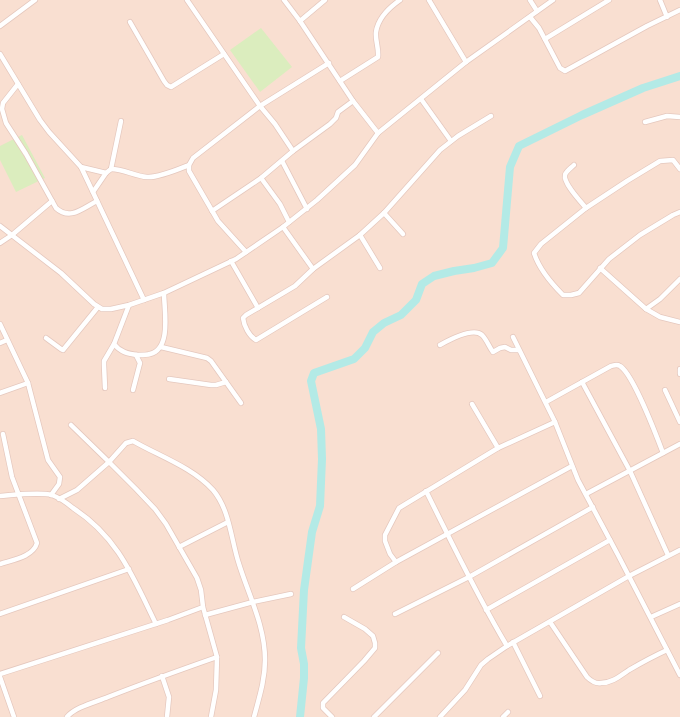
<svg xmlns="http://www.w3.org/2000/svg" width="680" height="717" viewBox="0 0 680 717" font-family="Karla,sans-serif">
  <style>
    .residential { fill: #f9dfd1 }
    .pitch { fill: #dbedbe }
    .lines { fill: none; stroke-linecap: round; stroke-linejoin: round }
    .river { stroke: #b3eae6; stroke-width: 8 }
    .street-casing { stroke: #e5c8be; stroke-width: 6 }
    .street { stroke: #fff; stroke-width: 4.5 }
  </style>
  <rect width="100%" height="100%" fill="#feece0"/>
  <rect class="residential" x="0" y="0" width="680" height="717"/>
  <g class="pitch">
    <polygon points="261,28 292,67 260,92 230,50"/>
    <polygon points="22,135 45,178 16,192 0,160 0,146"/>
  </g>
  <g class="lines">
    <polyline class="river" points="300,717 304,678 304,664 301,648 304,590 312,532 320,506 322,459 321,429 311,381 314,373 354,359 365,348 373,332 384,323 401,315 416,300 422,284 434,276 454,271 474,268 492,263 503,248 510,167 519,146 582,115 643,88 680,76"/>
    <g class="street-casing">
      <g id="street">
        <polyline points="187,0 260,106 275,124 293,151 261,178 212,211"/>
        <polyline points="284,0 300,21 353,101 378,133"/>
        <polyline points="429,0 466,62"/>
        <polyline points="530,0 537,11"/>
        <polyline points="660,0 667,17"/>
        <polyline points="530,17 539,28 560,68 565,71 647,26 680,10"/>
        <polyline points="300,21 325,0"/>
        <polyline points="130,22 164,81 167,85 171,87 224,54"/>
        <polyline points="0,26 35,0"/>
        <polyline points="545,39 609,0"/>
        <polyline points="0,54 40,120 49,132 81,167 144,300"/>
        <path d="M340 81 378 57C379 48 375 40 376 32 378 18 390 7 400 0"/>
        <path d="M18 84 3 103 2 109 6 123 26 154 56 208C70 221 83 208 97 201"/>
        <polyline points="421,99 451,141"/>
        <polyline points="645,122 667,116 680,117"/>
        <polyline points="293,151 330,124 336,118 338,112 353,101"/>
        <polyline points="282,161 307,209"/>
        <path d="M574 165C571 168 566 171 565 175 563 183 581 202 586 208"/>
        <polyline points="81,167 106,173"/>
        <path d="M111 169C124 169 134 176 147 177 158 178 179 169 189 165"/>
        <path d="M680 169 673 160 660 161 627 181 586 208 541 244 534 253C539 269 551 283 563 295H571L579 293 609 259 640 235 673 215 680 212"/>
        <polyline points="261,178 280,204 289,222"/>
        <polyline points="93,192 106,173 111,169 121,121"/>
        <polyline points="384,213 403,234"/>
        <polyline points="0,226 61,273 94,304 102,309 111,309 129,305 164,293 236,259 283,227 317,200 355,165 378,133 466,62 553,0"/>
        <polyline points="283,227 313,269"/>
        <polyline points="360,235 380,268"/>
        <polyline points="0,243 12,235 52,201"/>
        <polyline points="246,252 218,221 189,171 189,165 193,158 260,106 329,63"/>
        <polyline points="231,261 258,308"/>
        <polyline points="600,268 646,309 660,317 680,322"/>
        <path d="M327 297 256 340C249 336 244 326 243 318L246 315 295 286 313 269 360 235 384 213 440 150 458 136 491 116"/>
        <path d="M129 305 114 344C120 352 128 354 138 355 142 355 147 355 150 354 172 349 164 309 164 293"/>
        <polyline points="646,309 660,299 680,279"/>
        <polyline points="0,324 28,383 48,460 60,477 59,484 51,495"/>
        <polyline points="513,337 555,422 578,480 618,555 680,675"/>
        <polyline points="46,338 61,349 63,350 98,307"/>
        <polyline points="0,343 7,340"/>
        <path d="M440 345C449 340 473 327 482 335 487 340 489 347 493 352L500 348 505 347 511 350H519"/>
        <polyline points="161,347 207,358 211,361 241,403"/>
        <polyline points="680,369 680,374"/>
        <polyline points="169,379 211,385 216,385 226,382"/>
        <polyline points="582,382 630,471 668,555"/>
        <polyline points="105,388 104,365 104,361 114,344"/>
        <polyline points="133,390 140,363 136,355"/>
        <polyline points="665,390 680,422"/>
        <polyline points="0,393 28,383"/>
        <path d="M546 402 611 366C615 365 617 364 620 366 633 374 657 437 663 453"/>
        <polyline points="472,404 498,448"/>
        <path d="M71 425 109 462 126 443 133 441C159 456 192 467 213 490 230 510 231 540 239 564 249 596 265 626 265 660 265 680 259 698 254 717"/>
        <path d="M426 491C452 543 477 596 507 646"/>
        <polyline points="586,494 680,444"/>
        <path d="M0 496C14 495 39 492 52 495 60 498 67 503 73 508 118 537 133 577 156 624"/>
        <polyline points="179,547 228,522"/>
        <polyline points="396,562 390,554 385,541 385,535 399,508 498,448 555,422"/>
        <path d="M0 564C12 560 33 557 37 543L12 477 3 434"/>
        <polyline points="353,589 396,562 572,466"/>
        <polyline points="203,607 217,657 216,690 211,717"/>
        <polyline points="486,610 610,540"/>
        <polyline points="0,614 129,569"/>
        <polyline points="395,614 469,577 593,507"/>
        <polyline points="205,615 253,602 291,594"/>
        <polyline points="651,617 680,604"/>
        <path d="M550 622 587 677C591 681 595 684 601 683 612 683 620 676 629 670 641 663 654 656 667 650"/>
        <polyline points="513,642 540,696"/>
        <polyline points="0,674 168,620 203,607 201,590 197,578 166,524 155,509 136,489 109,462 77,490 59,499"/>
        <polyline points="162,676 169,697 167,717"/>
        <polyline points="0,677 14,717"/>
        <path d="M67 717C75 707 96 702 108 697 144 683 180 670 217 657"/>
        <polyline points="332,717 323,708 323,703 364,661 375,648 375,643 373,636 365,629 344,617"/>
        <polyline points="374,717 438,653"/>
        <polyline points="440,717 465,690 481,665 488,659 507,646 629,576 680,550"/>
        <polyline points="503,717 508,712"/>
      </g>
    </g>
    <use href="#street" class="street"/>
  </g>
</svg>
